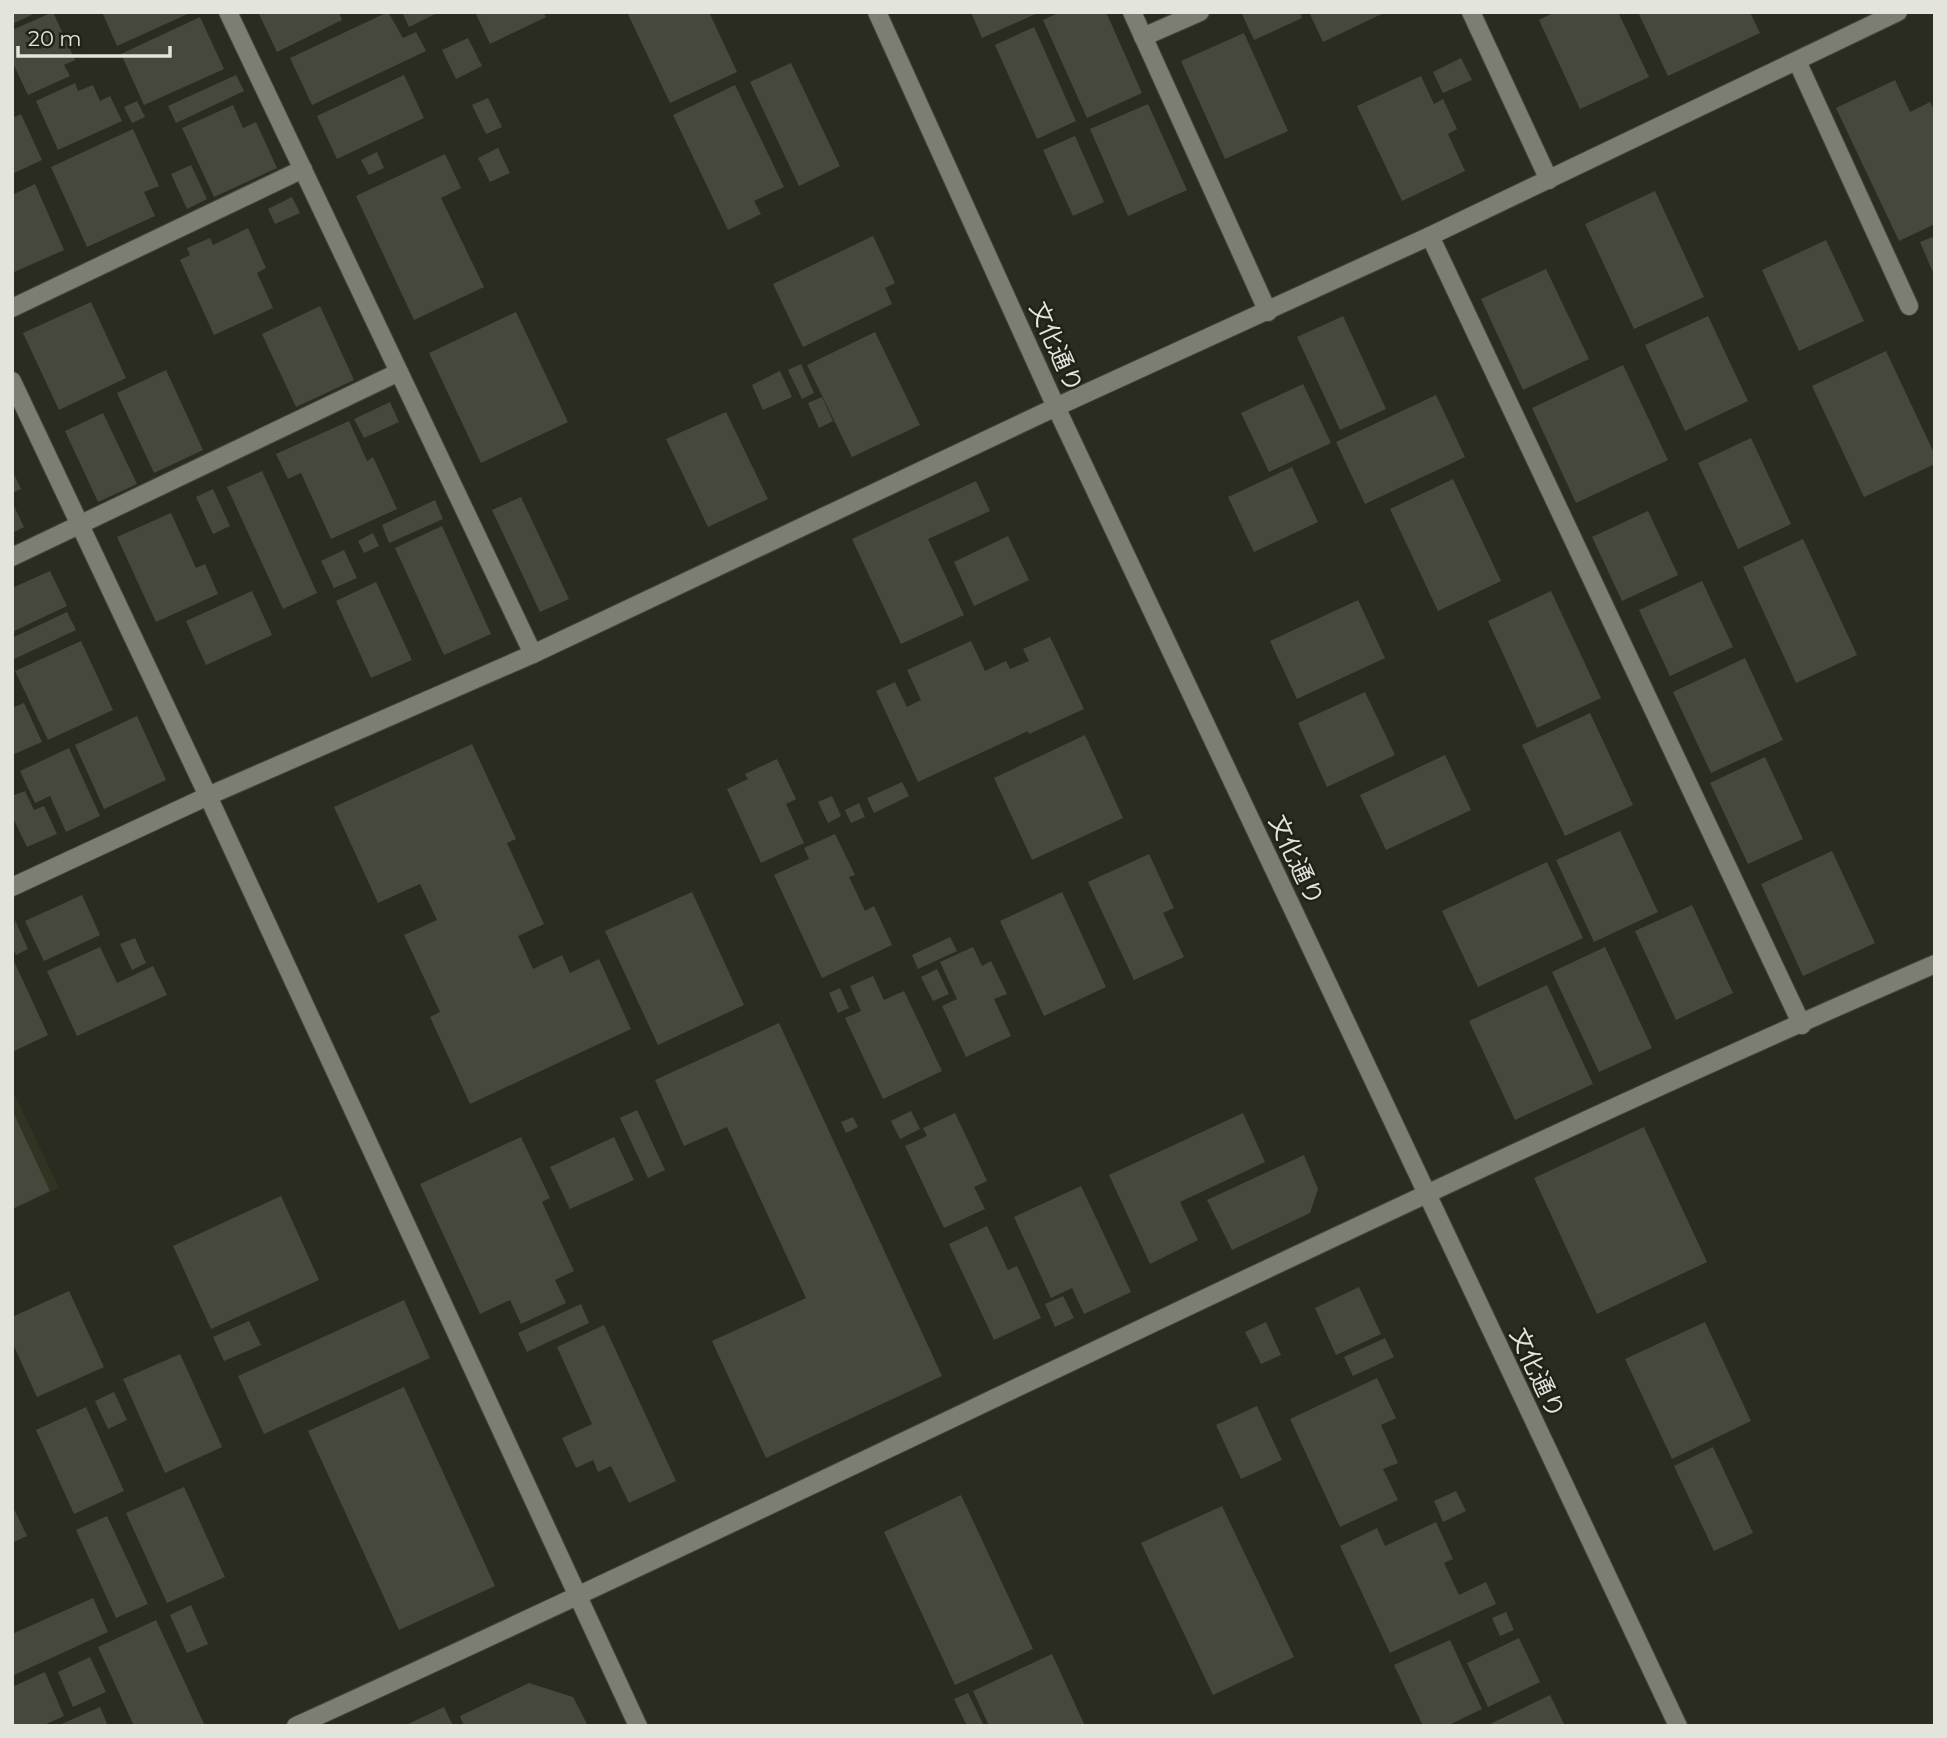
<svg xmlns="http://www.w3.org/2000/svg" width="1947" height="1738" viewBox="0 0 1947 1738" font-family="Montserrat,'Noto Sans JP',sans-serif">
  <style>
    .built { fill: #303422 }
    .building { fill: #46483c }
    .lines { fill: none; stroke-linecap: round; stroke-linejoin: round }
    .minor-casing { stroke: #44463d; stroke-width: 20 }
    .tertiary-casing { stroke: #44463d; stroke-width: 20 }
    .minor { stroke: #7b7e70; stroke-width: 18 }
    .tertiary { stroke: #7b7e70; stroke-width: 18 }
    .labels { text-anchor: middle; stroke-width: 5; stroke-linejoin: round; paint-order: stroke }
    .street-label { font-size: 24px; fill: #e3e5dd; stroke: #202217 }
  </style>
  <rect width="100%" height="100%" fill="#2a2c20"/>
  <polygon class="built" points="12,1089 59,1188 12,1210"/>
  <g class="building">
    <polygon points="12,12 38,12 12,24"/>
    <polygon points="53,12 75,60 64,65 70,76 28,95 12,61 12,30"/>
    <polygon points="102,12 192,12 117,46"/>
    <polygon points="258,12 339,12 342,20 277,52"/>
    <polygon points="388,12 403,38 416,32 426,51 312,105 290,58"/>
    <polygon points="402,12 439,12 409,27"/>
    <polygon points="475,12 543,12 546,17 490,44"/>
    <polygon points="627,12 709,12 737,72 670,103"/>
    <polygon points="971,12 1040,12 982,38"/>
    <polygon points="1060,12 1106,12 1142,93 1087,118 1043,20"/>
    <polygon points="1241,12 1300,12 1302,18 1254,40"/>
    <polygon points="1309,12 1386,12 1323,42"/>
    <polygon points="1555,12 1618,12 1649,77 1580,109 1539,20"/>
    <polygon points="1638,12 1750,12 1760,33 1668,76"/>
    <polygon points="200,17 224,69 144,105 121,54"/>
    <polygon points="1034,27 1076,121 1037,139 995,45"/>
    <polygon points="1244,33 1288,131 1225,159 1181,61"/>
    <polygon points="468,38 482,66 456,79 442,50"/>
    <polygon points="1461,58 1472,80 1443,93 1433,72"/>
    <polygon points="791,63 840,166 799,186 750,82"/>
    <polygon points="236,75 244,91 176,123 168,106"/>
    <polygon points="404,75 424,118 337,159 317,116"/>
    <polygon points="1421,76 1434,104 1443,99 1457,129 1448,134 1465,171 1402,201 1357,106"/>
    <polygon points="1895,80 1910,112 1930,102 1935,112 1935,224 1899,241 1836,108"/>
    <polygon points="75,83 78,91 93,85 100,101 110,96 122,121 58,150 36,101"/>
    <polygon points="735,85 784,187 754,201 761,214 728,230 673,115"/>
    <polygon points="488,98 502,127 486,134 472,105"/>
    <polygon points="137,101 145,117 132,123 124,107"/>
    <polygon points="1148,104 1187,190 1128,216 1090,129"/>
    <polygon points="233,105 243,128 256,122 277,168 214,197 182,128"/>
    <polygon points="21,114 42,160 12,174 12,118"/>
    <polygon points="133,129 159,186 144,192 155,216 87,247 51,167"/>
    <polygon points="1075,136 1104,202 1073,216 1043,150"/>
    <polygon points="498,148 510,173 490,182 478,158"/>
    <polygon points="377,152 384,168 369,175 361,160"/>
    <polygon points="445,154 461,188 441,198 484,287 414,320 356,196"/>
    <polygon points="191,165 207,199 187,209 171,174"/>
    <polygon points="35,184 64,250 12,273 12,195"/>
    <polygon points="1655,191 1704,297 1634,329 1585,224"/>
    <polygon points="292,197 300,213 275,224 268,209"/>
    <polygon points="248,228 266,268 257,273 273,308 214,335 180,260 190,255 187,248 210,238 213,245"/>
    <polygon points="873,236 895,283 885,288 892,304 803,347 773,284"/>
    <polygon points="1935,236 1935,277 1920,242"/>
    <polygon points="1826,240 1864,321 1799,351 1762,270"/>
    <polygon points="1546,269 1589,359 1523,390 1481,299"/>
    <polygon points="91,302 126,378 59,410 23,333"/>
    <polygon points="320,306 354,380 296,407 262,334"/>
    <polygon points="516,312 568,422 481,463 429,353"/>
    <polygon points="1343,316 1386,409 1340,430 1297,337"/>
    <polygon points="1708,316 1748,401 1685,431 1645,345"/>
    <polygon points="875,332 920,425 852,457 807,365"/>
    <polygon points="1886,351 1935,455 1935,464 1864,497 1812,386"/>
    <polygon points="801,364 814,393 802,399 788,370"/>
    <polygon points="1623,365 1668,460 1576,503 1532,408"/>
    <polygon points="166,370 203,450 154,473 117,393"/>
    <polygon points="780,371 792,397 763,410 752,385"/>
    <polygon points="1303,384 1331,443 1269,472 1241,413"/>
    <polygon points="1436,395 1465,457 1365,504 1336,442"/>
    <polygon points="822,397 833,421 819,428 808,403"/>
    <polygon points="390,402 399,422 364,438 354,419"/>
    <polygon points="726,412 768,499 708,527 666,439"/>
    <polygon points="103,413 137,484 98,502 65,431"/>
    <polygon points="349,421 367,461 373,457 397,509 331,539 301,473 288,479 276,454"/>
    <polygon points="1751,438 1791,524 1738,549 1698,463"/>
    <polygon points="1292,467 1318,522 1254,552 1228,497"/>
    <polygon points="12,470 21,489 12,493"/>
    <polygon points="262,471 317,593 283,609 227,487"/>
    <polygon points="1453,479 1501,581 1438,611 1390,509"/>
    <polygon points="976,481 990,511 928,539 964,615 901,644 852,539"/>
    <polygon points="213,489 230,526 213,534 196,497"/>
    <polygon points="521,497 569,599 540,612 492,510"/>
    <polygon points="435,500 443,519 389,543 382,525"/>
    <polygon points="12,502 24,527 12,533"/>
    <polygon points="1648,511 1678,575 1622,601 1592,537"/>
    <polygon points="171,513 196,568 205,564 218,594 156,622 117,537"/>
    <polygon points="442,526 491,634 444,655 395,548"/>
    <polygon points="373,533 379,546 364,553 358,541"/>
    <polygon points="1008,536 1029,580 974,606 954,562"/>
    <polygon points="1803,539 1857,655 1796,683 1743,567"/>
    <polygon points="344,550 357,578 334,588 321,561"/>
    <polygon points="50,571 67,606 12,632 12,588"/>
    <polygon points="1702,581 1733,647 1670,676 1639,610"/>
    <polygon points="376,582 412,660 371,678 336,601"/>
    <polygon points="252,591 272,635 206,665 186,621"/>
    <polygon points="1551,591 1601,698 1537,728 1488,621"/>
    <polygon points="1358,600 1385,658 1297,699 1270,641"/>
    <polygon points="67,612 76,630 12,660 12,638"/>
    <polygon points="1050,637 1084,709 1029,734 1028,731 918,782 876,691 895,682 907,707 921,700 907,670 971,641 985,671 1006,661 1010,669 1029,661 1023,649"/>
    <polygon points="81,641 113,710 48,740 15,671"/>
    <polygon points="1745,658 1783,740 1711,773 1673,692"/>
    <polygon points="1365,692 1395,755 1327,787 1298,723"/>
    <polygon points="24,703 42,742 12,755 12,708"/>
    <polygon points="1590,713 1633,805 1565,836 1522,745"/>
    <polygon points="137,716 166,780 104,809 75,745"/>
    <polygon points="1085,735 1123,818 1032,860 994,778"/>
    <polygon points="472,744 516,839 507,843 544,924 518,936 533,969 562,955 570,973 599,959 631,1029 470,1104 430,1017 440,1012 404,935 437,920 420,884 378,903 334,807"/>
    <polygon points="69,748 100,816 66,832 50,796 35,803 20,771"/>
    <polygon points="1445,755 1471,810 1386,850 1360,795"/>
    <polygon points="1765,757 1803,839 1748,864 1710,783"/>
    <polygon points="777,759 796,799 786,804 804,843 761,863 727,789 748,779 745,774"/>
    <polygon points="902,782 909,796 874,813 867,798"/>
    <polygon points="25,791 34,810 44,806 57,834 27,847 12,816 12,796"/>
    <polygon points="832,796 841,816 828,823 818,802"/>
    <polygon points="859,803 865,817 851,823 845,810"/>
    <polygon points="1620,831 1658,912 1594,942 1556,860"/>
    <polygon points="835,834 855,875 849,877 865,911 874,906 892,945 822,978 774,875 809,859 804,848"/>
    <polygon points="1832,851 1875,943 1803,976 1761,884"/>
    <polygon points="1149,854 1174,908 1163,913 1184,957 1134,980 1088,882"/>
    <polygon points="1547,862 1583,938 1478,987 1442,911"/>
    <polygon points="692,892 744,1005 658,1045 605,931"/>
    <polygon points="1062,892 1106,987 1044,1016 1000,921"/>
    <polygon points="82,895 100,935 44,961 25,921"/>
    <polygon points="1692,905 1733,993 1676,1020 1635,931"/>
    <polygon points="15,920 28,949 16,955 12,946"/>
    <polygon points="950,937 957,951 918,969 912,955"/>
    <polygon points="135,938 146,963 132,970 120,944"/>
    <polygon points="100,947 117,983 153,966 167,995 77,1036 47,971"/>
    <polygon points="973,947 982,966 991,961 1007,994 994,999 1011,1036 966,1057 942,1006 957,999 940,962"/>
    <polygon points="1605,947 1652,1048 1599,1072 1552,972"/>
    <polygon points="12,957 48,1035 12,1052"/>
    <polygon points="937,969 949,994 933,1001 921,977"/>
    <polygon points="873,976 884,1000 904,991 942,1071 883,1099 845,1018 861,1011 850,986"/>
    <polygon points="1547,985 1593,1084 1515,1120 1469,1021"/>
    <polygon points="840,988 849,1008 838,1013 829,993"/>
    <polygon points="779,1023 942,1376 766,1458 712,1341 806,1298 727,1127 684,1146 655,1080"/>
    <polygon points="12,1110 50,1191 12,1209"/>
    <polygon points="637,1110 665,1170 648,1178 620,1118"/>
    <polygon points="911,1111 920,1129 900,1139 891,1121"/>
    <polygon points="955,1113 987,1181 974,1187 985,1209 944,1228 905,1146 927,1136 923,1128"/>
    <polygon points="1243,1113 1265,1162 1180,1202 1198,1240 1150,1264 1109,1175"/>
    <polygon points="853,1117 858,1127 846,1133 841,1122"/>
    <polygon points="1644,1127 1707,1262 1597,1314 1534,1178"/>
    <polygon points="521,1137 550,1198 542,1202 574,1271 555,1280 566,1303 521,1324 510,1300 480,1314 420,1184"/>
    <polygon points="614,1137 634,1180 570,1209 550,1167"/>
    <polygon points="1304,1155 1318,1189 1310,1213 1232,1250 1207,1200"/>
    <polygon points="1081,1186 1131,1292 1084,1314 1072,1288 1051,1298 1014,1217"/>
    <polygon points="281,1196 319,1280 211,1329 173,1246"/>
    <polygon points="987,1226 1008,1270 1017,1266 1041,1318 994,1340 949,1244"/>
    <polygon points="1359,1287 1381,1334 1336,1355 1315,1308"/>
    <polygon points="69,1291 104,1367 37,1397 12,1342 12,1317"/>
    <polygon points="1063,1296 1074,1318 1055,1327 1045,1304"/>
    <polygon points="404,1300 430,1358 264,1434 238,1376"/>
    <polygon points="581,1304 589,1323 527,1352 518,1333"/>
    <polygon points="249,1321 261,1345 224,1361 213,1337"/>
    <polygon points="1266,1322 1281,1355 1261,1364 1245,1332"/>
    <polygon points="1705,1322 1751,1421 1672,1459 1625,1359"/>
    <polygon points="604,1325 676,1481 629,1503 611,1466 598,1472 593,1460 576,1468 562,1438 592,1424 557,1347"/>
    <polygon points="1385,1338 1394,1357 1353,1376 1344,1357"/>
    <polygon points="180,1354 222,1447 165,1473 123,1379"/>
    <polygon points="1377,1378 1396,1418 1381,1425 1398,1463 1383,1469 1398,1500 1340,1527 1290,1419"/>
    <polygon points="404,1387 495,1586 399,1630 308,1431"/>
    <polygon points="114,1392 127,1420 108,1429 95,1401"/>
    <polygon points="1257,1406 1282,1460 1241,1479 1216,1425"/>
    <polygon points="86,1407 124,1491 74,1514 36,1430"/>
    <polygon points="1713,1447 1753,1533 1714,1551 1674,1466"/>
    <polygon points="184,1487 225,1577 167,1603 126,1513"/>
    <polygon points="1456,1491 1466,1511 1443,1522 1434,1501"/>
    <polygon points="961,1495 1033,1649 955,1685 884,1532"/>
    <polygon points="12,1505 27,1536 12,1543"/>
    <polygon points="1222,1506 1294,1657 1213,1695 1141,1543"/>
    <polygon points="107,1516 148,1604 116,1618 76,1530"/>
    <polygon points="1436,1522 1453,1559 1444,1563 1459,1595 1486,1582 1496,1604 1390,1653 1340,1546 1377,1528 1385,1546"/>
    <polygon points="93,1598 108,1632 12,1676 12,1634"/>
    <polygon points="191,1605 208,1644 187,1653 170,1615"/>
    <polygon points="1506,1612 1514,1630 1500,1636 1492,1618"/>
    <polygon points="156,1620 205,1726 134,1726 98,1647"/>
    <polygon points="1519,1638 1540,1682 1488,1707 1467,1663"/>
    <polygon points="1450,1640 1482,1709 1447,1726 1423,1726 1394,1665"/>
    <polygon points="1052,1654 1085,1726 989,1726 973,1691"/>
    <polygon points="90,1657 106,1692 73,1707 58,1672"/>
    <polygon points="45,1672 64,1716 42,1726 12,1726 12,1687"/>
    <polygon points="529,1683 573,1697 588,1726 464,1726 460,1716"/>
    <polygon points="968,1693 984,1726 967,1726 954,1699"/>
    <polygon points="1550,1695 1565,1726 1486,1726"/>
    <polygon points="100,1707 108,1726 57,1726"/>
    <polygon points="444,1707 453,1726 404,1726"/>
  </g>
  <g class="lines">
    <g class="minor-casing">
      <g id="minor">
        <polyline points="228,12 533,654"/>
        <polyline points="1132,12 1268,312"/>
        <polyline points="1471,12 1549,180"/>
        <polyline points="1143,37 1200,12"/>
        <polyline points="1797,61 1909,306"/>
        <polyline points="1430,236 1802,1025"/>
        <polyline points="12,308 303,169"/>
        <polyline points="12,381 208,796 638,1726"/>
        <polyline points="12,557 399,372"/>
        <polyline points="12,887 208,796 533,654 1056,407 1430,236 1898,12"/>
        <path d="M296 1726C845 1476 1383 1204 1935 964"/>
      </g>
    </g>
    <g class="tertiary-casing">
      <polyline id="tertiary" points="877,12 1056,407 1678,1726"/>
    </g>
    <use href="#minor" class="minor"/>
    <use href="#tertiary" class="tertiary"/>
  </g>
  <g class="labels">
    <g class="street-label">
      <text transform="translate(1056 347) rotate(66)" y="8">文化通り</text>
      <text transform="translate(1296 860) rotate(65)" y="8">文化通り</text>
      <text transform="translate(1537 1373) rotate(65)" y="8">文化通り</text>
    </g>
  </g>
  <rect width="1947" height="1738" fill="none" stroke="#e3e5dd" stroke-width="28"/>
  <path d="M18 46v10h152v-10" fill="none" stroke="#e3e5dd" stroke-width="3.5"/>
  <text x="28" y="46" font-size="21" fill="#e3e5dd" stroke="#202217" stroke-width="5" paint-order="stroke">20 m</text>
</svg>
